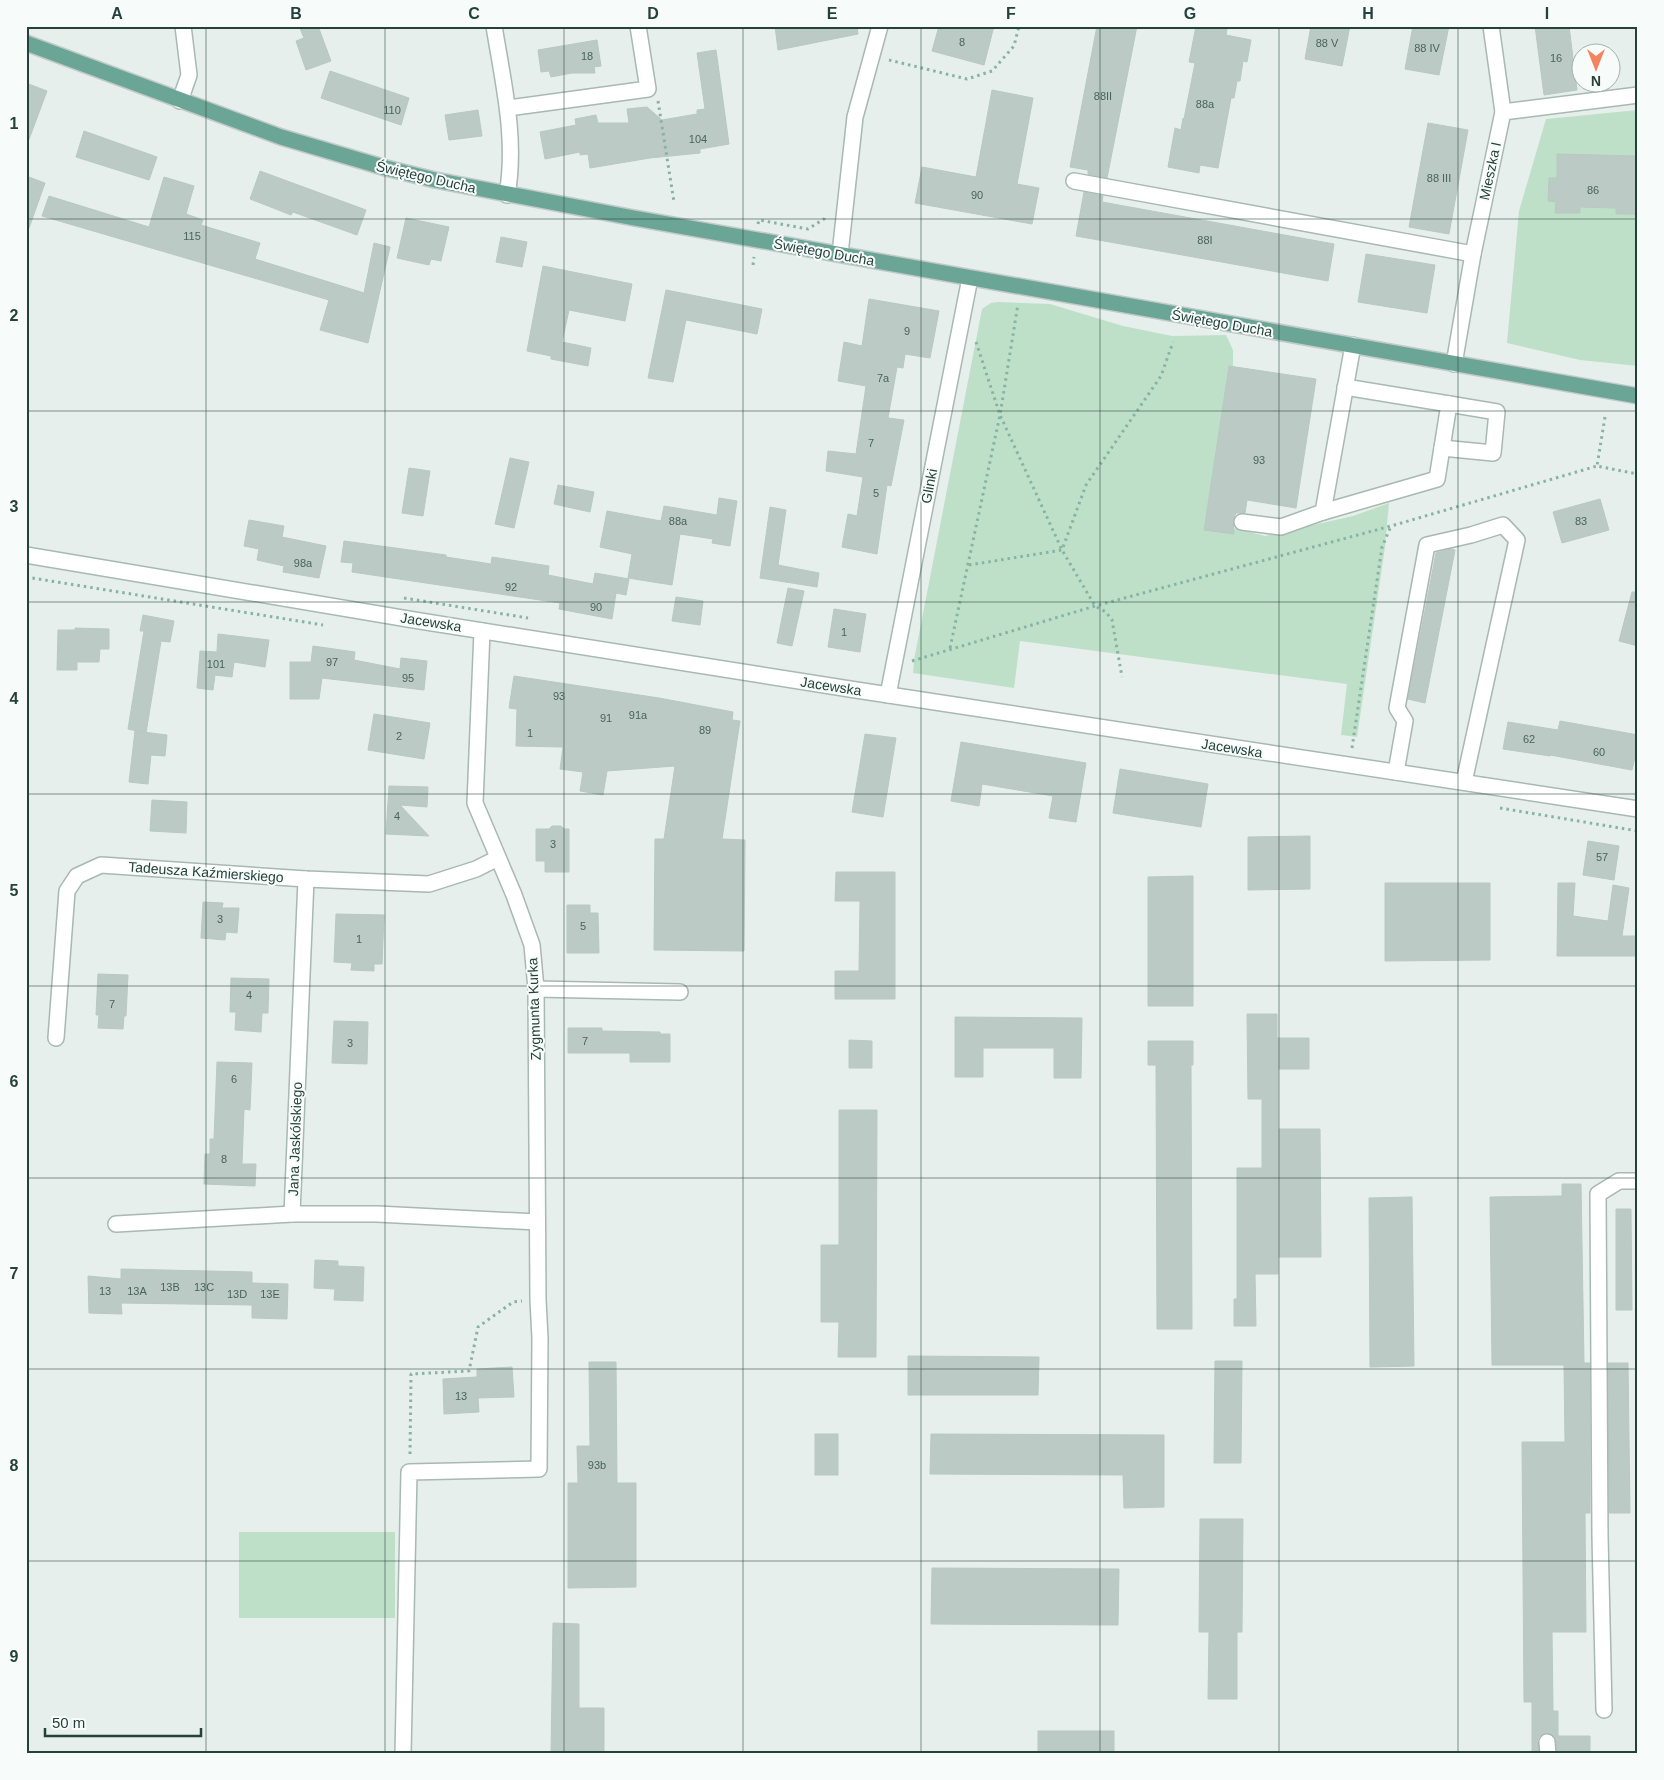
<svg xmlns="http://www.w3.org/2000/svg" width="1664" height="1780" viewBox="0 0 1664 1780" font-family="Helvetica,sans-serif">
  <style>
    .green { fill: #bfe0c8 }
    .building { fill: #bbcac4; stroke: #b8c9c2 }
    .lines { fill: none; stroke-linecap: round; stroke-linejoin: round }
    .minor-casing { stroke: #a8b8b2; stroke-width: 18 }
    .major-casing { stroke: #c2cac8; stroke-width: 18 }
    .path { stroke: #86b3a5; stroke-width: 3; stroke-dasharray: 2.5 4; stroke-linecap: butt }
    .minor { stroke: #fff; stroke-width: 15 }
    .major { stroke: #6aa596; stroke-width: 15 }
    .grid { fill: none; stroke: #24423a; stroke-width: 1; stroke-opacity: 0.55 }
    .labels { text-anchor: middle; stroke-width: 4; stroke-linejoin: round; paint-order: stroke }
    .number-label { font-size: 11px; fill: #4a645c }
    .street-label { font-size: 14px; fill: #24423a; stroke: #f7fbf9 }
    .neatline { fill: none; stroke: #24423a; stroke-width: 2 }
    .grid-label { font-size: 16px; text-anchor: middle; font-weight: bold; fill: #24423a }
  </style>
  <rect width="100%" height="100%" fill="#e6efeb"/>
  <g class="green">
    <polygon points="1638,110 1638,366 1580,360 1507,343 1519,211 1546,119"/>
    <polygon points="998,302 1050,304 1123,326 1172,336 1226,335 1233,350 1233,367 1229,367 1204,529 1234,533 1234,528 1265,536 1353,516 1389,503 1385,547 1357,737 1341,735 1347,684 1020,641 1014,688 913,673 914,660 982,309 991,303"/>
    <rect x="239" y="1532" width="156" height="86"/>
  </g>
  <g class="building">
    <polygon points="299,26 318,26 331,61 306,70 296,41 304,38"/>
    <polygon points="775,26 857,26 858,34 778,50"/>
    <polygon points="939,26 994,26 984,65 932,51"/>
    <polygon points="1097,26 1137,26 1107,178 1088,174 1088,170 1070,167"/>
    <polygon points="1196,26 1213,26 1227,29 1226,35 1251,40 1247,62 1243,61 1240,81 1237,81 1234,98 1231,98 1218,168 1200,165 1199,173 1168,167 1175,128 1181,130 1183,118 1184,119 1195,63 1189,62"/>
    <polygon points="1311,26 1350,26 1342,66 1305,59"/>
    <polygon points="1413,26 1449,26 1439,75 1405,69"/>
    <polygon points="1535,26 1569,26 1577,90 1544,95"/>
    <polygon points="597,40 601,66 594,67 595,73 572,73 551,77 549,71 541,72 538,50"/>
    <polygon points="716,50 729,144 700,149 700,153 650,158 590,168 588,154 580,155 580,152 545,159 540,132 576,125 575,119 596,115 598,123 629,123 627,109 647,107 662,120 697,114 697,110 705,109 697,53"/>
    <polygon points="330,71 409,98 401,125 321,98"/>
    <polygon points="26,83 47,91 28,142 26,142"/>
    <polygon points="992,90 1033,98 1017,184 1039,188 1032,224 915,203 922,167 976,177"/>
    <polygon points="478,110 482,136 449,140 445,115"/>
    <polygon points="1428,123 1468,130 1449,234 1409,227"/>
    <polygon points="84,131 157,157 149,180 76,157"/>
    <polygon points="1557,154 1638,156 1638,214 1616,214 1616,208 1580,207 1580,213 1555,213 1556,202 1548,201 1549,178 1557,178"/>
    <polygon points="260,171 366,210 357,235 293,212 291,215 250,199"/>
    <polygon points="26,176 45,183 29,228 26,228"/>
    <polygon points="164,177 194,186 186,214 203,220 201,225 260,243 255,259 364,293 374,243 390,247 368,343 320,330 329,300 42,216 49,196 149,227"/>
    <polygon points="1084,192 1103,196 1102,202 1334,244 1328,281 1076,236"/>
    <polygon points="406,218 449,227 441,261 431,259 429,265 397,258"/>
    <polygon points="501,237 527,242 522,267 496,262"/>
    <polygon points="1366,254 1435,265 1427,313 1358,302"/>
    <polygon points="543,266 632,284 625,321 569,310 562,342 591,348 588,366 551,359 551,356 527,351"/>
    <polygon points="666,290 762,309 757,334 686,320 673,382 648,378"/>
    <polygon points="869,299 939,311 930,358 905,354 903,368 897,367 888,418 904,420 891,486 887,485 877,554 842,547 848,514 857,516 863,477 826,471 828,451 856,454 866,386 838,381 844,342 862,346"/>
    <polygon points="1229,366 1316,379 1296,508 1247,500 1245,513 1236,513 1233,520 1234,534 1204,530"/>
    <polygon points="510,458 529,462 514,528 495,524"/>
    <polygon points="409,468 430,471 423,516 402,513"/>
    <polygon points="558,485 594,492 590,512 554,504"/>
    <polygon points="719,498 737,501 730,546 712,543 713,539 680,534 672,585 628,578 632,554 600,547 607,511 661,521 664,506 717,515"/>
    <polygon points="1600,499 1609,530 1562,543 1553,512"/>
    <polygon points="770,507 786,510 778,565 819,573 817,587 760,578"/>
    <polygon points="249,520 284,526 282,537 326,546 319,578 283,572 284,566 257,560 259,549 244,546"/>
    <polygon points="344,541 446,555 446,557 491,564 492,557 549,566 548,575 593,584 595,573 629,579 626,595 616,593 612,619 559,609 560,603 352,572 353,563 341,562"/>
    <polygon points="1451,549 1455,550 1425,703 1408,699 1436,553"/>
    <polygon points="788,588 804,591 792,646 777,643"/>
    <polygon points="1632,592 1638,592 1638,646 1619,641"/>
    <polygon points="676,597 703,601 700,625 672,621"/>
    <polygon points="834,609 866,614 860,652 828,647"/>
    <polygon points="143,615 174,621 170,642 161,641 146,733 128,729 144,631 140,631"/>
    <polygon points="75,628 109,629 109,649 100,649 99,662 77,662 77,670 57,670 58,630 75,630"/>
    <polygon points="218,634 269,640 265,667 234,662 232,677 215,675 213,690 197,688 200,651 217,652"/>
    <polygon points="313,646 355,652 354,660 400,669 401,658 427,661 424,690 322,678 319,699 290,699 290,662 311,662"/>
    <polygon points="514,676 659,698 733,712 732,720 740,721 722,839 745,840 744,951 654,950 655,839 664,839 675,766 607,771 603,795 580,791 583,772 560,769 563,747 516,746 517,709 509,708"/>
    <polygon points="374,714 430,723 424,759 368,750"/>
    <polygon points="1560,721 1638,735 1638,745 1632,770 1550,755 1550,756 1503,749 1508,722 1558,730"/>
    <polygon points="135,731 167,735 165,756 151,755 148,784 129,782"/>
    <polygon points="865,734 896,738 883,817 852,812"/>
    <polygon points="961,742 1086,763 1076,822 1049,818 1053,796 982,784 979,806 951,801"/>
    <polygon points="1120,769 1208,784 1201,827 1113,813"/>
    <polygon points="389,786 428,787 427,807 400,805 429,836 386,834"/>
    <polygon points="152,800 187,802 186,833 150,831"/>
    <polygon points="552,826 561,826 564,829 569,829 569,872 545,872 545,861 536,861 536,829 549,829"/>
    <polygon points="1310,836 1310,889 1248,890 1248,837"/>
    <polygon points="1588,841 1619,846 1614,880 1583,875"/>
    <polygon points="836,872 895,872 895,999 835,999 835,971 859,971 860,901 835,901"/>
    <polygon points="1193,876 1193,1006 1148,1006 1148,877"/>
    <polygon points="1385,883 1490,883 1490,960 1385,961"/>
    <polygon points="1558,883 1575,883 1573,916 1608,921 1613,885 1629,888 1622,936 1638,936 1638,956 1557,956"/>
    <polygon points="203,902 223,903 222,908 239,908 237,933 226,932 225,940 201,938"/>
    <polygon points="567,905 590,905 590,913 598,913 599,953 567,953"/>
    <polygon points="336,914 384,915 382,964 374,964 374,971 351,970 352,963 334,962"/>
    <polygon points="98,974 128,975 126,1016 124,1016 123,1029 98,1028 99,1015 96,1015"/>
    <polygon points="231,978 269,979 268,1013 262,1013 261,1032 235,1030 236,1012 230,1012"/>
    <polygon points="1247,1014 1277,1014 1277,1038 1309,1038 1309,1069 1278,1069 1278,1129 1320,1129 1321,1257 1278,1257 1278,1274 1255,1274 1256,1326 1234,1326 1234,1299 1237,1299 1237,1168 1262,1168 1262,1099 1248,1099"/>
    <polygon points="955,1017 1082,1018 1081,1078 1054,1078 1054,1048 983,1048 983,1077 955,1077"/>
    <polygon points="334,1021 368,1022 367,1064 332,1063"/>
    <polygon points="568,1028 602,1028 602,1031 660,1032 660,1034 670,1034 670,1062 630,1062 630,1053 568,1053"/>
    <polygon points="849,1040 872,1041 872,1068 849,1068"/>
    <polygon points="1148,1041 1193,1041 1193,1065 1191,1065 1192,1329 1157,1329 1156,1065 1148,1065"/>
    <polygon points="217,1062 252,1063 250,1110 244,1109 242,1164 256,1164 255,1186 204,1184 205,1154 210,1154 210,1139 214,1139"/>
    <polygon points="839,1110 877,1110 876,1357 838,1357 839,1322 821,1322 821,1245 839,1245"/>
    <polygon points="1562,1184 1581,1184 1584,1363 1590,1363 1590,1513 1585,1513 1586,1632 1552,1632 1553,1711 1558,1711 1558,1736 1590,1736 1590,1754 1557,1754 1555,1737 1547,1733 1541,1735 1538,1738 1539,1754 1532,1754 1532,1702 1524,1702 1522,1442 1565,1442 1564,1365 1492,1365 1490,1197 1562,1196"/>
    <polygon points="1412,1197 1414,1366 1370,1367 1369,1198"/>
    <polygon points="1616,1209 1631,1209 1632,1310 1616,1310"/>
    <polygon points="315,1260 338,1261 338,1266 364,1267 363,1301 334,1300 335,1289 314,1288"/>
    <polygon points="121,1269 252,1272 252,1283 288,1284 287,1319 252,1318 252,1305 121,1303 122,1314 89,1313 88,1276 121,1279"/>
    <polygon points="908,1356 1039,1357 1038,1395 908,1395"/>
    <polygon points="1215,1361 1242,1361 1241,1463 1214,1463"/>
    <polygon points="589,1362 616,1362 617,1483 636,1483 636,1587 568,1588 568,1483 578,1483 577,1446 590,1446"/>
    <polygon points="1608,1363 1628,1363 1630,1513 1609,1513"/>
    <polygon points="512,1367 514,1397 478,1398 479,1412 444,1414 443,1379 477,1377 477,1369"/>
    <rect x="815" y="1434" width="23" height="41"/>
    <polygon points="931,1434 1164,1435 1164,1507 1124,1508 1123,1475 930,1474"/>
    <polygon points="1200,1519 1243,1519 1242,1632 1237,1632 1237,1699 1208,1699 1209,1632 1199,1632"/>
    <polygon points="932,1568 1119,1569 1118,1625 931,1624"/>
    <polygon points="553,1623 579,1624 579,1708 604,1708 604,1754 551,1754"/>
    <rect x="1038" y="1731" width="76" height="23"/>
  </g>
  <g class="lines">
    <g class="minor-casing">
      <g id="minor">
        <path d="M494 26C503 82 517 139 507 195"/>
        <polyline points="180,101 189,75 183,26"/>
        <polyline points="508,108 648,89 638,26"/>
        <polyline points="1503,112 1638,95"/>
        <polyline points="1074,181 1473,254"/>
        <polyline points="840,254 855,117 880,26"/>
        <polyline points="1454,364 1473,254 1503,112 1491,26"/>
        <polyline points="1442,448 1493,453 1497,412 1449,404"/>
        <polyline points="1323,512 1437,479 1449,404 1345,387"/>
        <polyline points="1242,522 1281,527 1323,512 1353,345"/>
        <polyline points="26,555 420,621 856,690 1638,809"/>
        <polyline points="888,695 970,278"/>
        <polyline points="1396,772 1405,721 1397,708 1427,545 1471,535 1503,525 1517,540 1464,782"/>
        <polyline points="306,879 292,1214 377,1214 537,1222"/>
        <polyline points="536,989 680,992"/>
        <polyline points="56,1038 67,891 77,876 101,865 306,879 429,884 476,869 498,858"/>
        <polyline points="116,1224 292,1214"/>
        <polyline points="1604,1710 1600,1536 1598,1194 1619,1181 1638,1181"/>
        <polyline points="1547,1742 1548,1754"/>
        <polyline points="403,1754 409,1472 539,1469 540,1338 538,1300 536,989 532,945 514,895 475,803 482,631"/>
      </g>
    </g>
    <g class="major-casing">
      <polyline id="major" points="26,43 281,137 386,168 435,180 634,218 1638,396"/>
    </g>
    <g class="path">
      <polyline points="889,60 967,79 992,71 1014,46 1019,26"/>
      <polyline points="658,101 674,202"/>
      <polyline points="758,224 759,220 808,229 824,219 825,216"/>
      <polyline points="753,265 754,257"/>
      <polyline points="976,342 1000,415 1062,550 1095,606 1106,612 1112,620 1122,677"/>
      <polyline points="1605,417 1597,466 1638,474"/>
      <polyline points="969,565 1062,550 1086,485 1161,376 1173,342"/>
      <polyline points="26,577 323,625"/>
      <polyline points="404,598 528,618"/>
      <polyline points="950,648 1000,415 1018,304"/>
      <polyline points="912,661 1095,606 1391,526 1597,466"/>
      <polyline points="1352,748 1382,547 1391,526"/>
      <polyline points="1500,808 1638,831"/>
      <polyline points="410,1454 411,1374 469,1371 478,1327 513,1302 522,1301"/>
    </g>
    <use href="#minor" class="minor"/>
    <use href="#major" class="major"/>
  </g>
  <path class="grid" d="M206 26V1754M385 26V1754M564 26V1754M743 26V1754M921 26V1754M1100 26V1754M1279 26V1754M1458 26V1754M26 219H1638M26 411H1638M26 602H1638M26 794H1638M26 986H1638M26 1178H1638M26 1369H1638M26 1561H1638"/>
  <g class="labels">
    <g class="number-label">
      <text x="962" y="46">8</text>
      <text x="1327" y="47">88 V</text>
      <text x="1427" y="52">88 IV</text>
      <text x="587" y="60">18</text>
      <text x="1556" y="62">16</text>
      <text x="1103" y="100">88II</text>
      <text x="1205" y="108">88a</text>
      <text x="392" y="114">110</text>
      <text x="698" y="143">104</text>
      <text x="1439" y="182">88 III</text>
      <text x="1593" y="194">86</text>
      <text x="977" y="199">90</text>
      <text x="192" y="240">115</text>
      <text x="1205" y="244">88I</text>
      <text x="907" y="335">9</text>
      <text x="883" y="382">7a</text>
      <text x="871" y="447">7</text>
      <text x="1259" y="464">93</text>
      <text x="876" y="497">5</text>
      <text x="678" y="525">88a</text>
      <text x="1581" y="525">83</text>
      <text x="303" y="567">98a</text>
      <text x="511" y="591">92</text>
      <text x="596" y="611">90</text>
      <text x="844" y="636">1</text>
      <text x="332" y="666">97</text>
      <text x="216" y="668">101</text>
      <text x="408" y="682">95</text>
      <text x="559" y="700">93</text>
      <text x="638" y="719">91a</text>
      <text x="606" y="722">91</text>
      <text x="705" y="734">89</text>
      <text x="530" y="737">1</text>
      <text x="399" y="740">2</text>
      <text x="1529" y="743">62</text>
      <text x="1599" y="756">60</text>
      <text x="397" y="820">4</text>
      <text x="553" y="848">3</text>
      <text x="1602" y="861">57</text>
      <text x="220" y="923">3</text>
      <text x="583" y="930">5</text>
      <text x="359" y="943">1</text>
      <text x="249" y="999">4</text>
      <text x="112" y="1008">7</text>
      <text x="585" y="1045">7</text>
      <text x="350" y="1047">3</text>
      <text x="234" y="1083">6</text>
      <text x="224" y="1163">8</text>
      <text x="170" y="1291">13B</text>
      <text x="204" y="1291">13C</text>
      <text x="105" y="1295">13</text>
      <text x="137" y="1295">13A</text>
      <text x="237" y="1298">13D</text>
      <text x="270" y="1298">13E</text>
      <text x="461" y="1400">13</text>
      <text x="597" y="1469">93b</text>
    </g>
    <g class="street-label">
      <text transform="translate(1490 171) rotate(-78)" y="5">Mieszka I</text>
      <text transform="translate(426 177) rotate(13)" y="5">Świętego Ducha</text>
      <text transform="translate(824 252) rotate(10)" y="5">Świętego Ducha</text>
      <text transform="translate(1222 323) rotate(10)" y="5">Świętego Ducha</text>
      <text transform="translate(929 486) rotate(-79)" y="5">Glinki</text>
      <text transform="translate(431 622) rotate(9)" y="5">Jacewska</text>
      <text transform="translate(831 686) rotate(9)" y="5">Jacewska</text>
      <text transform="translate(1232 748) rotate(9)" y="5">Jacewska</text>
      <text transform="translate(206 872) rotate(4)" y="5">Tadeusza Kaźmierskiego</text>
      <text transform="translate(534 1009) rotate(-92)" y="5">Zygmunta Kurka</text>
      <text transform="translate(295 1139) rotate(-88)" y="5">Jana Jaskólskiego</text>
    </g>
  </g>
  <rect width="1664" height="1780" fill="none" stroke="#f7fbf9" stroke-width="55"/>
  <g transform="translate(1596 68) rotate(180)"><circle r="24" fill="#f7fbf9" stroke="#a3b1ad"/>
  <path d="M0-4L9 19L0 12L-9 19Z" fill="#f4845f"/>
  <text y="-8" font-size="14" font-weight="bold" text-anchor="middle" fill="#24423a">N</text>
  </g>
  <path d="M45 1728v8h156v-8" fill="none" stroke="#24423a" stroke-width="2.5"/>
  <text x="52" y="1728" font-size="15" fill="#24423a" stroke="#f7fbf9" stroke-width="4" paint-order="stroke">50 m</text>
  <rect x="28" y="28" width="1608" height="1724" class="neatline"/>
  <g class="grid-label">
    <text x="117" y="19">A</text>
    <text x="296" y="19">B</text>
    <text x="474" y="19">C</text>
    <text x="653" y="19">D</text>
    <text x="832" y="19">E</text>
    <text x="1011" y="19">F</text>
    <text x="1190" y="19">G</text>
    <text x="1368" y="19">H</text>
    <text x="1547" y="19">I</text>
    <text x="14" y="129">1</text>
    <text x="14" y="321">2</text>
    <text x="14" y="512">3</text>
    <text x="14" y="704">4</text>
    <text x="14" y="896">5</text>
    <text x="14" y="1087">6</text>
    <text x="14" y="1279">7</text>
    <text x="14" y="1471">8</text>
    <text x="14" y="1662">9</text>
  </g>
</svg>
